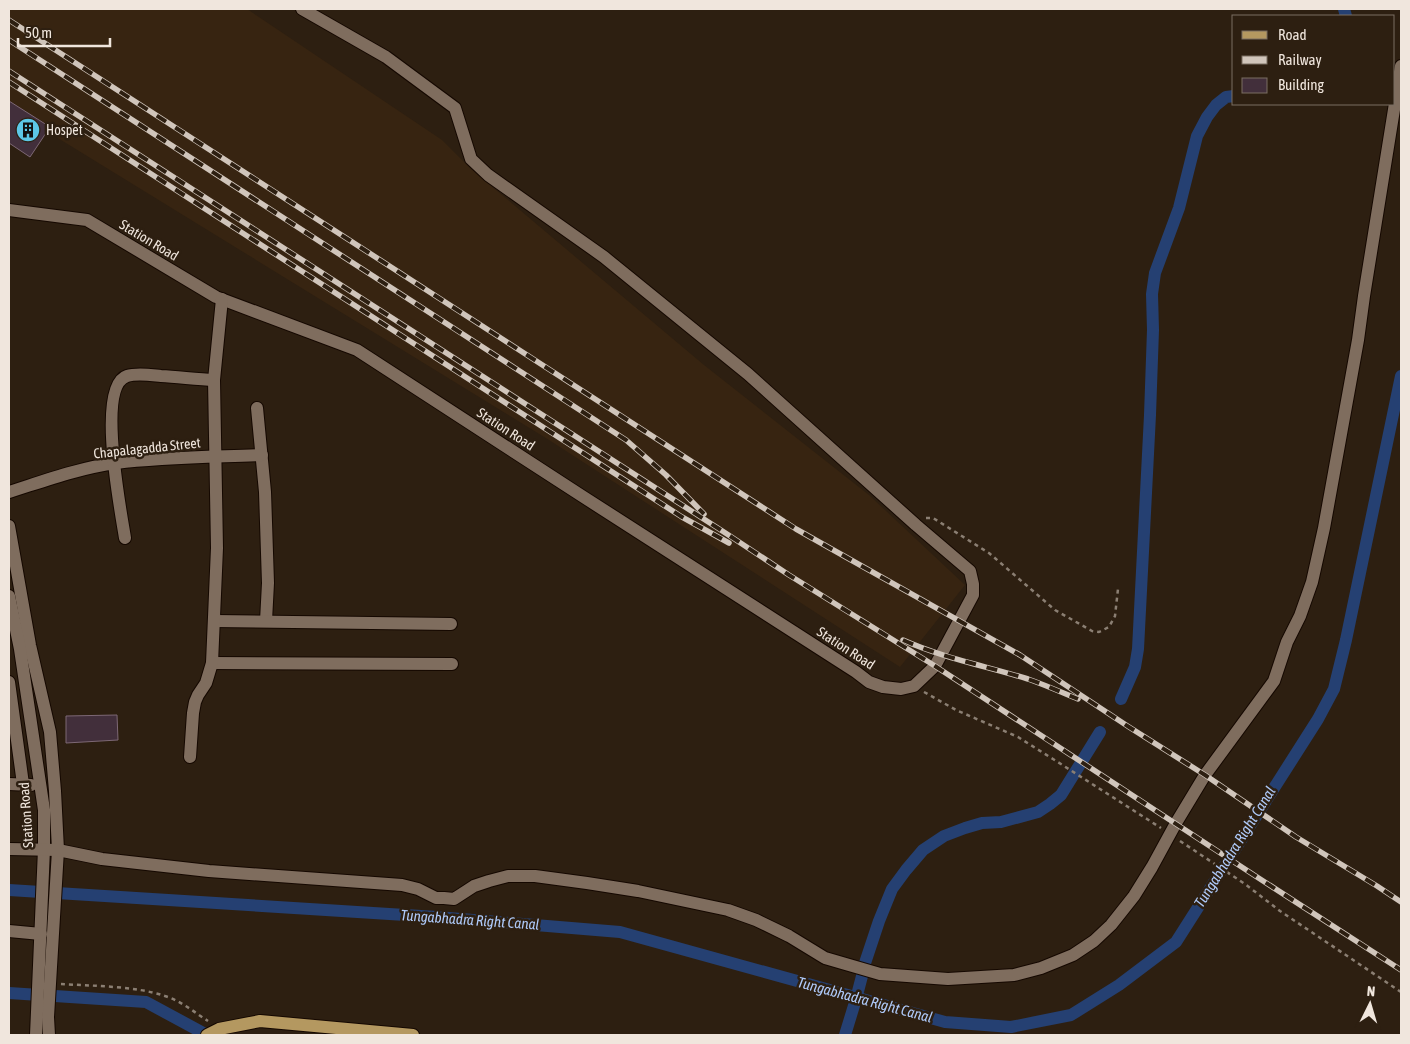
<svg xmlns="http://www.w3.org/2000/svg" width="1410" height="1044" viewBox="0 0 1410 1044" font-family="'Asap Condensed',sans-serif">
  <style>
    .built { fill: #372411 }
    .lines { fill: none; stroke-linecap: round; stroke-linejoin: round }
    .canal { stroke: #254072; stroke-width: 12 }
    .building { fill: #422f3b; stroke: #7d6875 }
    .minor-casing { stroke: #150800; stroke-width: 14 }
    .major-casing { stroke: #150800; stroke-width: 14 }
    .path { stroke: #8b7f73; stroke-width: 2.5; stroke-dasharray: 4 4; stroke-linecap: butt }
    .minor { stroke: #7f6d5e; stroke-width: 12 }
    .major { stroke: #b49860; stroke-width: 12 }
    .rail-casing { stroke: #d0c5bb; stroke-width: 5.5 }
    .rail { stroke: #2d1f11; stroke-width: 4; stroke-dasharray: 11; stroke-linecap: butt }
    .labels { text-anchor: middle; stroke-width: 5; stroke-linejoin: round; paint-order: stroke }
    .poi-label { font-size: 14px; fill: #f0e6dd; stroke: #2d1f11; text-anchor: start }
    .street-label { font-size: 14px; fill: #f0e6dd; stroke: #2d1f11 }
    .water-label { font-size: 15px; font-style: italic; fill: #aec9f8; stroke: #2d1f11 }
  </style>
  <rect width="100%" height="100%" fill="#2d1f11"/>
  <polygon class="built" points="9,9 247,9 442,140 471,169 704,365 869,495 965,585 900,667 549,440 9,108"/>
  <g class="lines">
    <g class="canal">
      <polyline points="1344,9 1346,16"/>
      <polyline points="1121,699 1135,667 1138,649 1150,415 1153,330 1152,294 1155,273 1179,208 1197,136 1207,117 1216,105 1226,97 1234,96"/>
      <polyline points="9,890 437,917 620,932 945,1022 1011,1027 1071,1015 1119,985 1176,942 1318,719 1334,689 1346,640 1401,376"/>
      <polyline points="864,966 879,921 892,889 906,870 923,850 944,836 965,828 982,823 1001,822 1038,812 1050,804 1061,795 1100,732"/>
      <polyline points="9,993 146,1002 207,1035"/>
      <polyline points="845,1035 856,999 862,976"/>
    </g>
  </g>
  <g class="building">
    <polygon points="9,101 50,127 30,157 9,143"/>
    <polygon points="117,715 118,740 66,743 66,716"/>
  </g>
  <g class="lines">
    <g class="minor-casing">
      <g id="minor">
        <polyline points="9,210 87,220 216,297 357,350 582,496 856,672 869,682 883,687 901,689 914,686 935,666 973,595 973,584 970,571 916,525 748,374 604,257 488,175 471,159 455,108 386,57 302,9"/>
        <polyline points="257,408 265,492 268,583 266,621"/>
        <path d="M9 492C44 481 79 468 116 463 164 457 213 457 262 455"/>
        <polyline points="9,526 30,645 50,732 55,791 58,850 48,1017 49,1035"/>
        <path d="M125 538C121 512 96 386 127 376 137 373 150 375 161 376 178 377 196 379 214 380"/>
        <polyline points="9,596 20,649 44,810 44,849 36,1035"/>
        <polyline points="214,621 451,624"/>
        <polyline points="212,663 452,664"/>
        <polyline points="9,682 23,784"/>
        <polyline points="190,757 193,713 195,702 198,695 206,683 212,663 217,548 214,380 222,299"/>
        <polyline points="9,784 31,785"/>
        <polyline points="9,849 58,850 102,859 209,871 402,885 418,889 436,898 444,898 454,899 474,886 489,881 508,876 535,876 587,883 638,891 728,910 756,920 789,936 825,958 880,974 948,979 1014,975 1041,968 1073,955 1094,941 1111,925 1134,896 1152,867 1176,823 1205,775 1274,681 1287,642 1300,616 1312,582 1324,528 1358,340 1364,296 1401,66"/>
        <polyline points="9,931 41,934"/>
      </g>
    </g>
    <g class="major-casing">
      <polyline id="major" points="207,1035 219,1029 260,1021 413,1035"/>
    </g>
    <g class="path">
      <polyline points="926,518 933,518 989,553 1055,610 1092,631 1099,632 1109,627 1115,616 1118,589"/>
      <polyline points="924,692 956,710 1018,737 1053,759 1161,828"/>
      <polyline points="1180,841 1245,884 1280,911 1401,992"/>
      <path d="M61 984C93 986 136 986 165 996 181 1001 194 1012 208 1021"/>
    </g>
    <use href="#minor" class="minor"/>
    <use href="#major" class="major"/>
    <g class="rail-casing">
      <g id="rail">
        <polyline points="9,20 796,529 1020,655 1129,727 1205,775 1296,837 1377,886 1401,902"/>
        <polyline points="9,40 626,440 666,475 704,514"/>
        <polyline points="9,71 727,534 789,575 935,666 1257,877 1401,970"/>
        <polyline points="9,82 682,517 729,543"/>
        <path d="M903 640C943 658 986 666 1028 679 1045 685 1061 692 1078 699"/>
      </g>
    </g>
    <use href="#rail" class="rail"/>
  </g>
  <defs>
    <g id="building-disc" transform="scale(1.25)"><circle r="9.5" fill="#5cc7e7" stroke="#2d1f11"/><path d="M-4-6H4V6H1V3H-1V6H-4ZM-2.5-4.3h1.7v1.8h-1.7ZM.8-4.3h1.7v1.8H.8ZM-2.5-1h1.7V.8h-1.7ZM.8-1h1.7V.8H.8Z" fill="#111"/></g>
  </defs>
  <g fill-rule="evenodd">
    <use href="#building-disc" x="28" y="130"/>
  </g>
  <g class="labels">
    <g class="poi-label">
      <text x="46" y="135">Hospet</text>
    </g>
    <g class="street-label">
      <text transform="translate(149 240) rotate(31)" y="5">Station Road</text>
      <text transform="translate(506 429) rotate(33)" y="5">Station Road</text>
      <text transform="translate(147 448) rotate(-6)" y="5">Chapalagadda Street</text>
      <text transform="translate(846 648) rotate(33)" y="5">Station Road</text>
      <text transform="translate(26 815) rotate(-94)" y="5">Station Road</text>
    </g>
    <g class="water-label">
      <text transform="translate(1235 847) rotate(-58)" y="5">Tungabhadra Right Canal</text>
      <text transform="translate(470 920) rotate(4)" y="5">Tungabhadra Right Canal</text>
      <text transform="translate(865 1000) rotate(15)" y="5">Tungabhadra Right Canal</text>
    </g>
  </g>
  <rect width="1410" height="1044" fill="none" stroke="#f0e6dd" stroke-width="20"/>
  <rect x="1232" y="15" width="162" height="90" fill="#2d1f11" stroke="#7b6f63"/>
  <rect x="1242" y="31" width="25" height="8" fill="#b49860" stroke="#7b6f63"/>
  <text x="1278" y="40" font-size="15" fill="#f0e6dd">Road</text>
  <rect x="1242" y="56" width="25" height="8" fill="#d0c5bb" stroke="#7b6f63"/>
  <text x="1278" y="65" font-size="15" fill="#f0e6dd">Railway</text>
  <rect x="1242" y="78" width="25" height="15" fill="#422f3b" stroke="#7b6f63"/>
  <text x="1278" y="90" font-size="15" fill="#f0e6dd">Building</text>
  <g transform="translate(1370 1004) rotate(5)" stroke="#2d1f11" stroke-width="4" paint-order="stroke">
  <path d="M0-4L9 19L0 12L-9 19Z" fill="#f0e6dd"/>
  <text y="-8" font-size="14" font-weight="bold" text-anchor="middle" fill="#f0e6dd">N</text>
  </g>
  <path d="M18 38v8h92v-8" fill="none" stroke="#f0e6dd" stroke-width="2.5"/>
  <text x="25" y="38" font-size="15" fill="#f0e6dd" stroke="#2d1f11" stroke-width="4" paint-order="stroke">50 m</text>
</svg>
